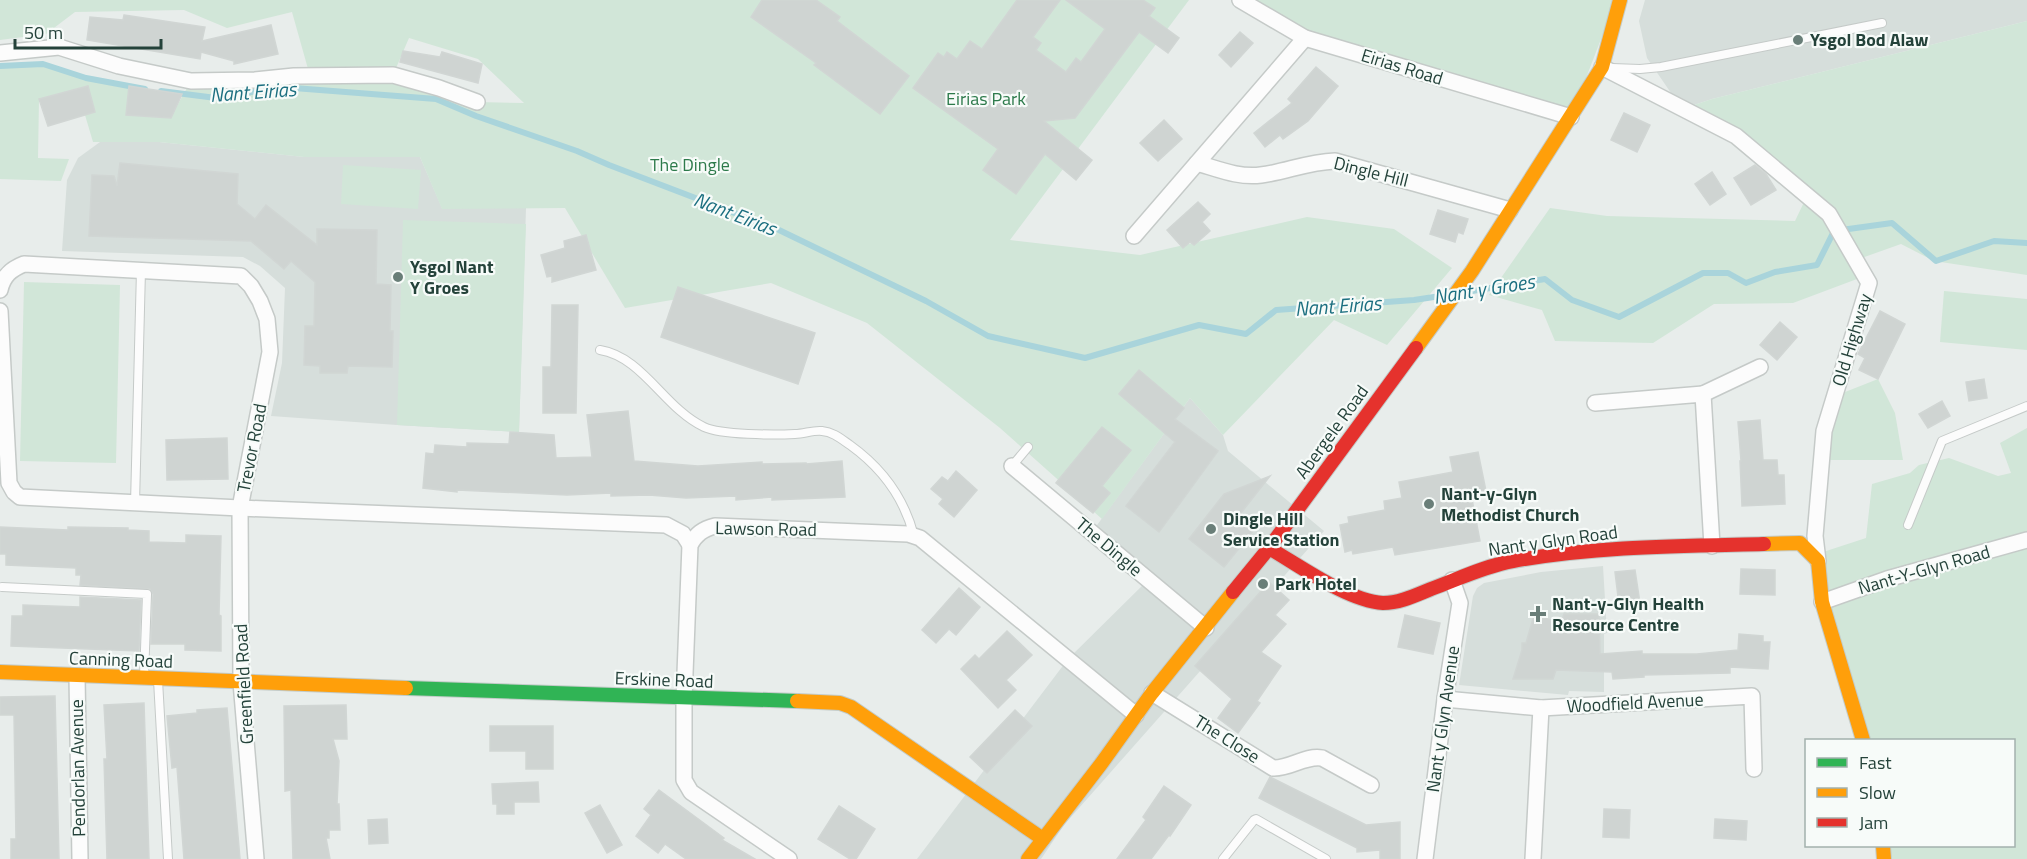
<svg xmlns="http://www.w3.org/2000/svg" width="2027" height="859" viewBox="0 0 2027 859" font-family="'Titillium Web',sans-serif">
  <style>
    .built { fill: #d6dedb }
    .green { fill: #d1e6d8; fill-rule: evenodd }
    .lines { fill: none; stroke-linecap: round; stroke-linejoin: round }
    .stream { stroke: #a9d4db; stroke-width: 6 }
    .building { fill: #cfd4d2; stroke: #d1d6d4; stroke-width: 1.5 }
    .lane-casing { stroke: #c5cac8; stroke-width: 10 }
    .street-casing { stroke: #c5cac8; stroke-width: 18 }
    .fast-casing { stroke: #c3cbc8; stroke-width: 16 }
    .slow-casing { stroke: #c3cbc8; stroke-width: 16 }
    .jam-casing { stroke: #c3cbc8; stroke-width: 16 }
    .lane { stroke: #fcfcfc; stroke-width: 8 }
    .street { stroke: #fcfcfc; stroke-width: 15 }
    .fast { stroke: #30b455; stroke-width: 14 }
    .slow { stroke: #ff9f0a; stroke-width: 14 }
    .jam { stroke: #e5322d; stroke-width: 14 }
    .poi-dot { fill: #697e78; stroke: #f7fbf9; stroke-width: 2 }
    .labels { text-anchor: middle; stroke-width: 4.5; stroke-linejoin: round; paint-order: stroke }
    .poi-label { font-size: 18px; font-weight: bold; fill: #24423a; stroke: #f7fbf9; text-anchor: start }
    .street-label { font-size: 18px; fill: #24423a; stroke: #f7fbf9 }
    .park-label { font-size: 18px; fill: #2d7a4b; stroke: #f7fbf9 }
    .water-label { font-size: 20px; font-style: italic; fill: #1c6f80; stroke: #f7fbf9 }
  </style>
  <rect width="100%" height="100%" fill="#e8edeb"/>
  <g class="built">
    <polygon points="1645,0 2027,0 2027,21 1712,99 1682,109 1647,58 1639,21"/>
    <polygon points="100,142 159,142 304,157 420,157 442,208 526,208 519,432 397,425 271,416 282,363 285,288 260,266 243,257 62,251 67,180 78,158"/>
    <polygon points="1190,398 1223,435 1228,451 1324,531 1064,825 1041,859 917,859 1068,659 1148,580 1092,532"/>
    <polygon points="1603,566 1607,633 1604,634 1604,692 1569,691 1568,695 1459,685 1473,596 1477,588 1484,583 1541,572"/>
  </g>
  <g class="green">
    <path d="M0 0H1189L1010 240 1140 255 1307 217 1394 229 1452 268 1387 345 1334 320 1223 435 1190 398 1102 519 1000 428 867 323 771 283 625 308 565 208 442 209 420 157H304L159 142H93L85 115 95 111 87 86 39 99 38 158 69 159 61 181 0 179V66L43 64 86 78 129 86 126 115 170 118 191 81 264 79 281 87 310 76 292 12 227 28 184 10 75 12 46 34 0 40ZM409 38 478 59 524 103 477 102 393 75Z"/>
    <polygon points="1240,0 1616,0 1571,117 1282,24"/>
    <polygon points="2027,21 2027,275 1934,261 1901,244 1856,260 1865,276 1793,303 1714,304 1653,343 1555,341 1542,310 1489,295 1550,208 1607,216 1795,221 1807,196 1736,136 1682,109 1712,99"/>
    <polygon points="343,165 421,170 418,209 341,204"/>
    <polygon points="403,220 526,224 519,432 397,425"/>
    <polygon points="24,282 120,285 116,463 20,461"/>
    <polygon points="1944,291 2027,299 2027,350 1940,342"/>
    <polygon points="1878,379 1895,413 1903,460 1821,460 1835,396"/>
    <polygon points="2027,428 2027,859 1884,859 1883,846 2014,846 2014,740 1863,740 1817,554 1866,538 1872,484 1910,473 1919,465 1949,458 1998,476 2011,473 2000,443"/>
  </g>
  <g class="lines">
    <g class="stream">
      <polyline points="0,66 43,64 86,78 145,89"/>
      <polyline points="161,91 216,98 281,87 436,99 476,116 577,151 609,165 779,230 926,301 988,336 1085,358 1199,325 1246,334 1276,310 1414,300 1447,295"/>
      <polyline points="1466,292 1545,279 1572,300 1619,317 1703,273 1728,273 1746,283 1775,272 1817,265 1834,231 1892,223 1936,261 1994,241 2027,243"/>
    </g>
  </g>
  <g class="building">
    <polygon points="762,0 816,0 840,17 837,21 909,76 880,114 814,65 816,63 751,17"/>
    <polygon points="1017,0 1060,0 1033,37 1041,43 1036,50 1066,72 1076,58 1081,62 1105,29 1066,0 1143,0 1155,8 1149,16 1179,38 1168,53 1139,32 1075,118 1044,121 1092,160 1076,180 1045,154 1016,194 983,170 998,149 913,88 938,53 944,57 947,52 957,59 970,41 982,49"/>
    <polygon points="124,15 205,27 202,41 271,25 278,54 234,64 234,61 201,52 200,59 87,40 90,17 123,20"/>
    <polygon points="1240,32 1253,43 1231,67 1219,55"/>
    <polygon points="403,51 440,57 442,52 482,64 478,83 400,62"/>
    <polygon points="1316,67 1338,86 1308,121 1283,139 1280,135 1265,147 1254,133 1292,103 1288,99"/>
    <polygon points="88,86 95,112 48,126 39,99"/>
    <polygon points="129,86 148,89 182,94 171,118 126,115"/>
    <polygon points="1624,113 1650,125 1637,152 1611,140"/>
    <polygon points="1164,120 1182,139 1158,161 1140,143"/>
    <polygon points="120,163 238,174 237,204 255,219 266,205 317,245 317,229 377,230 376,284 391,285 390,331 393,331 392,367 348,366 347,373 320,373 320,366 304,365 305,326 314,326 315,282 291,261 284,269 251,241 89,236 92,175 114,176 117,186"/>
    <polygon points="1755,165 1766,174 1776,190 1751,205 1734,178"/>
    <polygon points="1712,172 1726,194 1710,205 1695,184"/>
    <polygon points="1198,202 1210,214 1202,222 1210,231 1194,245 1190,242 1183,248 1167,230"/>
    <polygon points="1438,210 1468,219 1463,234 1458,232 1455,242 1430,234"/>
    <polygon points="586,235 596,270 552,282 552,276 547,277 541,255 565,248 564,241"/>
    <polygon points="678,287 815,333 798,384 661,337"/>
    <polygon points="552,305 578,305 576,413 543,413 543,367 551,367"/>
    <polygon points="1880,311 1905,324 1878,379 1859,370 1865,358 1858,354"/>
    <polygon points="1780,322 1797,337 1777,360 1760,345"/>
    <polygon points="1139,370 1184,408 1175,419 1218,451 1159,532 1126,506 1175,442 1119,394"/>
    <polygon points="1984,379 1987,398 1969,401 1966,382"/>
    <polygon points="1942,401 1950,416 1928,428 1919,414"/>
    <polygon points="628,411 634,461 698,466 762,462 762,464 806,463 806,464 842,461 845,497 772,500 772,497 736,500 736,496 686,498 649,495 611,496 611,493 567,495 457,490 457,492 423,488 426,453 434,454 435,445 467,447 467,443 509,444 510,432 554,435 556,458 592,457 587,415"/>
    <polygon points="1760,420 1763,460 1777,460 1778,475 1784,475 1785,504 1742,506 1740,461 1741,461 1738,422"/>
    <polygon points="1102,427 1131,450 1102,486 1110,493 1093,513 1056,483"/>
    <polygon points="227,438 228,479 167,480 166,440"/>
    <polygon points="1478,452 1486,491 1471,494 1480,541 1395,555 1393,547 1353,554 1352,550 1345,552 1340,525 1349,523 1348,517 1385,510 1384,501 1402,498 1399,482 1453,472 1450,457"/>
    <polygon points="956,471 977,490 954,517 939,504 943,499 931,489 942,477 948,481"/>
    <polygon points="1270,476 1237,518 1253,531 1224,567 1189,539 1224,494"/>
    <polygon points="0,527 68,530 68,527 128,528 128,530 149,531 149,542 186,543 186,535 221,536 219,615 221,616 221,651 185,650 185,644 151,644 153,594 150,589 80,585 81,575 76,575 76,568 6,565 6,554 0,554"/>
    <polygon points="1741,569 1775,570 1775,595 1740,594"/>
    <polygon points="1635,570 1640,603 1619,605 1615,572"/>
    <polygon points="1269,582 1289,600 1275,615 1286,624 1261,652 1281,666 1257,701 1260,703 1238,733 1218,718 1232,699 1195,666"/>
    <polygon points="959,588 980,607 956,635 949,629 936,643 922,630"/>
    <polygon points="80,597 141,600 139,651 11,646 12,616 23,616 23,605 80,607"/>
    <polygon points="1564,614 1599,614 1600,654 1642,651 1642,654 1697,654 1738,650 1739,634 1763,636 1763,642 1770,642 1768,669 1730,667 1730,673 1644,675 1644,677 1613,679 1612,672 1556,670 1553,679 1513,679 1522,650 1522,643 1526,643 1534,615 1561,623"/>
    <polygon points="1405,615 1440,623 1433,654 1398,647"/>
    <polygon points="1007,631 1032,655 1006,680 1016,690 998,708 961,669 975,655 979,659"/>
    <polygon points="55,696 59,859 11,859 11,839 16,839 14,715 0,715 0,697"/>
    <polygon points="144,703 149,859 107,859 104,759 107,759 104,705"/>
    <polygon points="346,705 347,739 333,739 339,761 337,804 339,804 340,830 329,830 329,838 326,838 330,859 293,859 291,790 285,791 284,706"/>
    <polygon points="227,708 240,859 184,859 177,767 172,768 167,716 197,713 197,710"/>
    <polygon points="1015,710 1032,726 987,773 970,757"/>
    <polygon points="490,726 553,726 553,769 526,769 526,751 490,751"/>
    <polygon points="1270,777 1366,825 1400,822 1400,859 1380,859 1380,850 1357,852 1357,848 1259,798"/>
    <polygon points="538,782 539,802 514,802 514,814 497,814 497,804 493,804 492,784"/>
    <polygon points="1164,786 1191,805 1170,836 1169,835 1151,859 1117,859 1146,820 1143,817"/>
    <polygon points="659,790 724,838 722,840 755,859 686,859 665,844 658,853 636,836 651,815 644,809"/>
    <polygon points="600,805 622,845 607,853 585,813"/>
    <polygon points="839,806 875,829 856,859 850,859 818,839"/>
    <polygon points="1604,809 1630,810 1629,838 1603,837"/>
    <polygon points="387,819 388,843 369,844 368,820"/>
    <polygon points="1715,819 1747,821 1746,840 1714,838"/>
  </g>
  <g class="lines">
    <g class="lane-casing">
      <g id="lane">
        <polyline points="1612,68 1640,69 1661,67 1882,23"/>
        <path d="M600 350C643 357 664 408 704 427 721 435 774 435 795 434 804 434 813 430 822 431 833 432 840 438 850 445 882 468 904 497 914 536"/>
        <polyline points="1012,466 1028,447"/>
        <polyline points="135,503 141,270"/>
        <polyline points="1908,525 1942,441 2027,406"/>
        <polyline points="2,587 147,594 144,677"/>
        <polyline points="158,680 168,859"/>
        <polyline points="1223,859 1254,820 1256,819 1326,859"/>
      </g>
    </g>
    <g class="street-casing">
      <g id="street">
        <polyline points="1240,0 1305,38 1571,117"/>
        <polyline points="0,53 59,47 119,66 191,81 255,80 294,76 393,75 439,88 477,102"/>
        <polyline points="1602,67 1736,136 1829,214 1869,283 1824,431 1815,536 1818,561"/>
        <path d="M1197 163C1218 169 1239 178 1261 175 1286 172 1307 162 1335 161L1510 210"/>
        <polyline points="1134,236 1305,38"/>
        <path d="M0 290C3 276 11 269 24 264L241 276 251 286 260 301 267 319 270 352 240 508 241 682 256 859"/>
        <polyline points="0,311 9,483 14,492 20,497 240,508 666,525 683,534 690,545"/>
        <polyline points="1703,394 1760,367"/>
        <polyline points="1595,403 1703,394 1712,546"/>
        <polyline points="1012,466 1206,628"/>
        <polyline points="1822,602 1887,579 2027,540"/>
        <polyline points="77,676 80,859"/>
        <path d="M1152 693 1273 768C1290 769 1305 755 1322 758L1371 785"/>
        <polyline points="1445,699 1541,708 1752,696 1754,769"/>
        <path d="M789 859 691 792 684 780V699L690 545C696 534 703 529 715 526L908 534 920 538 1136 715"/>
        <polyline points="1425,859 1445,699 1460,603 1452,580"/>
        <polyline points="1533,859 1541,708"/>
      </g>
    </g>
    <g class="fast-casing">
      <polyline id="fast" points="406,688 797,701"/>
    </g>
    <g class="slow-casing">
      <g id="slow">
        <polyline points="1416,348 1472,271 1602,67 1620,0"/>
        <polyline points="1764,544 1800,543 1818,561 1822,602 1863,740"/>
        <polyline points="0,672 406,688"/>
        <polyline points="797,701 840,703 851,707 1043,839"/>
        <polyline points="1883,846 1884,859"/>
        <polyline points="1028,859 1101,764 1152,693 1233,592"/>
      </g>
    </g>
    <g class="jam-casing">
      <g id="jam">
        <path d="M1269 548C1300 566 1348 601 1383 603 1400 603 1416 595 1431 589 1458 579 1485 566 1513 561 1596 546 1681 546 1764 544"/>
        <polyline points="1233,592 1269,548 1416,348"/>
      </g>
    </g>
    <use href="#lane" class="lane"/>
    <use href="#street" class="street"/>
    <use href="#fast" class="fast"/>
    <use href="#slow" class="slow"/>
    <use href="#jam" class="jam"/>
  </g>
  <g class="poi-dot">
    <circle cx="1798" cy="40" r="6"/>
    <circle cx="398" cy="277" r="6"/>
    <circle cx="1429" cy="504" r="6"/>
    <circle cx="1211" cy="529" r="6"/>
    <circle cx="1263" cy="584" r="6"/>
    <path d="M1535 605h6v6h6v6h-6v6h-6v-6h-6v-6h6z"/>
  </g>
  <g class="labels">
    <g class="poi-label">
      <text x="1810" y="46">Ysgol Bod Alaw</text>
      <text x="410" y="273">Ysgol Nant<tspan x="410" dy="21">Y Groes</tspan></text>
      <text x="1441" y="500">Nant-y-Glyn<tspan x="1441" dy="21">Methodist Church</tspan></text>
      <text x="1223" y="525">Dingle Hill<tspan x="1223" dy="21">Service Station</tspan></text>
      <text x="1275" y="590">Park Hotel</text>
      <text x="1552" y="610">Nant-y-Glyn Health<tspan x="1552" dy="21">Resource Centre</tspan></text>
    </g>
    <g class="street-label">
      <text transform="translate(1402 67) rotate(17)" y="6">Eirias Road</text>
      <text transform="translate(1371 172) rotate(14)" y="6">Dingle Hill</text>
      <text transform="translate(1852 340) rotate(-73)" y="6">Old Highway</text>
      <text transform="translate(1332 432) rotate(-54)" y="6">Abergele Road</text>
      <text transform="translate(252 448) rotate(-79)" y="6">Trevor Road</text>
      <text transform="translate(766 529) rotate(1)" y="6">Lawson Road</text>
      <text transform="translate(1553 541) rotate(-8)" y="6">Nant y Glyn Road</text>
      <text transform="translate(1109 547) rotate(40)" y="6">The Dingle</text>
      <text transform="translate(1924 570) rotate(-16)" y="6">Nant-Y-Glyn Road</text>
      <text transform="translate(121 660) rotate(2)" y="6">Canning Road</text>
      <text transform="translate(664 680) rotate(2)" y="6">Erskine Road</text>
      <text transform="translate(244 684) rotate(-93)" y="6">Greenfield Road</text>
      <text transform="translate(1635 703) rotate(-3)" y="6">Woodfield Avenue</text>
      <text transform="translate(1443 719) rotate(-82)" y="6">Nant y Glyn Avenue</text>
      <text transform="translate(1227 739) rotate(32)" y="6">The Close</text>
      <text transform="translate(78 768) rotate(-91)" y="6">Pendorlan Avenue</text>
    </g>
    <g class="park-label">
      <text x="986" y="105">Eirias Park</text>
      <text x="690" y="171">The Dingle</text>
    </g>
    <g class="water-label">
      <text transform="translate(253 92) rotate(-4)" y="7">Nant Eirias</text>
      <text transform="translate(735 214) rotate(21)" y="7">Nant Eirias</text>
      <text transform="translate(1484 289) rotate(-9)" y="7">Nant y Groes</text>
      <text transform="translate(1338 306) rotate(-4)" y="7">Nant Eirias</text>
    </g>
  </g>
  <rect x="1805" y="739" width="210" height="108" fill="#f7fbf9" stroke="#a3b1ad" stroke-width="1.5"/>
  <rect x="1817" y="758" width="30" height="9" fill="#30b455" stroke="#a3b1ad" stroke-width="1.5"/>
  <text x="1859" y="769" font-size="18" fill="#24423a">Fast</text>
  <rect x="1817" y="788" width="30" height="9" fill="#ff9f0a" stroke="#a3b1ad" stroke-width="1.5"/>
  <text x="1859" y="799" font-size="18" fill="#24423a">Slow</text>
  <rect x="1817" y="818" width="30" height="9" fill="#e5322d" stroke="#a3b1ad" stroke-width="1.5"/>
  <text x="1859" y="829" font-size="18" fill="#24423a">Jam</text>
  <path d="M15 39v9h146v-9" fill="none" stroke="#24423a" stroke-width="3"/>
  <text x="24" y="39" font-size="18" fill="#24423a" stroke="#f7fbf9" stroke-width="4.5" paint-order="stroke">50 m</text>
</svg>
